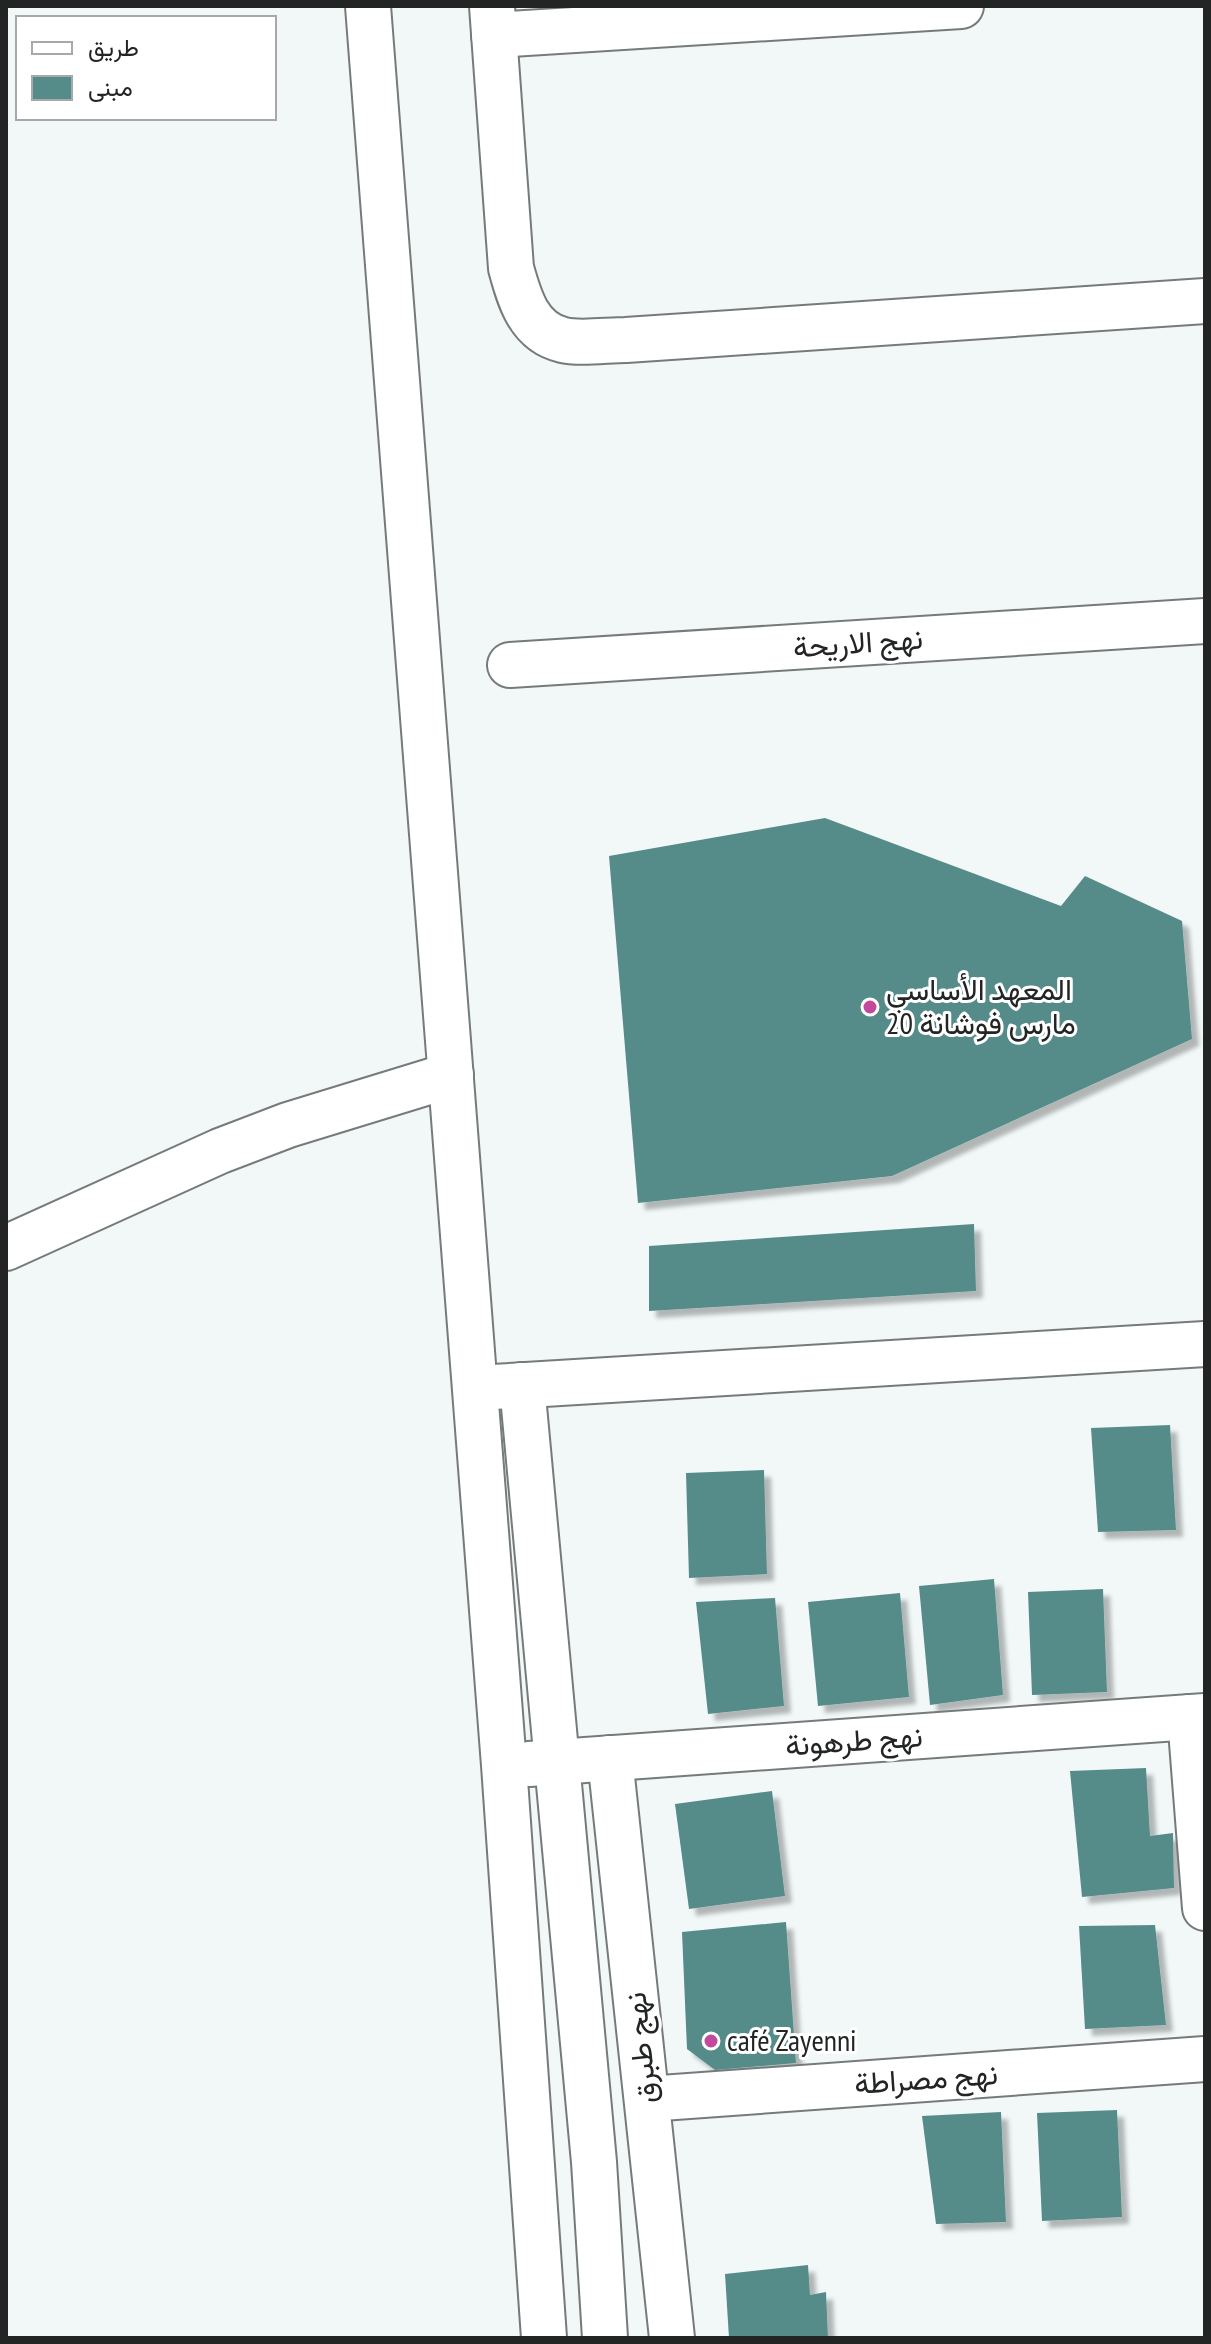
<svg xmlns="http://www.w3.org/2000/svg" width="1211" height="2344" viewBox="0 0 1211 2344" font-family="'PT Sans Narrow',Vazirmatn,sans-serif">
  <style>
    .building { fill: #558c8a; filter: url(#shadow) }
    .lines { fill: none; stroke-linecap: round; stroke-linejoin: round }
    .minor-casing { stroke: #757b7b; stroke-width: 48 }
    .minor { stroke: #fff; stroke-width: 44 }
    .poi-dot { fill: #c2499c; stroke: #fff; stroke-width: 3 }
    .labels { text-anchor: middle; stroke-width: 6; stroke-linejoin: round; paint-order: stroke }
    .street-label { font-size: 30px; fill: #232525; stroke: #fff }
    .poi-label { font-size: 30px; fill: #232525; stroke: #fff; text-anchor: start }
  </style>
  <defs>
    <filter id="shadow"><feDropShadow dx="7" dy="7" stdDeviation="2" flood-color="#0004"/></filter>
  </defs>
  <rect width="100%" height="100%" fill="#f1f8f7"/>
  <g class="building">
    <polygon points="825,818 1061,906 1085,876 1182,921 1192,1039 892,1176 638,1203 609,856"/>
    <polygon points="974,1224 976,1291 649,1311 649,1246"/>
    <polygon points="1170,1425 1176,1530 1098,1532 1091,1428"/>
    <polygon points="764,1470 767,1574 689,1578 686,1473"/>
    <polygon points="994,1579 1003,1695 930,1705 919,1586"/>
    <polygon points="1103,1589 1107,1692 1032,1695 1028,1592"/>
    <polygon points="900,1593 909,1697 818,1706 808,1602"/>
    <polygon points="775,1598 784,1706 708,1714 696,1602"/>
    <polygon points="1146,1768 1150,1836 1173,1833 1174,1888 1082,1897 1070,1771"/>
    <polygon points="772,1791 785,1896 689,1909 675,1804"/>
    <polygon points="786,1922 796,2063 715,2070 687,2049 682,1932"/>
    <polygon points="1155,1925 1166,2025 1085,2029 1079,1926"/>
    <polygon points="1117,2110 1122,2217 1042,2221 1037,2113"/>
    <polygon points="1001,2112 1006,2222 936,2224 922,2116"/>
    <polygon points="808,2265 810,2295 826,2292 828,2338 729,2338 725,2274"/>
  </g>
  <g class="lines">
    <g class="minor-casing">
      <g id="minor">
        <polyline points="368,6 504,1765 544,2338"/>
        <path d="M492 6 511 268C519 297 528 332 563 340 579 344 608 340 626 340L1205 301"/>
        <polyline points="494,35 961,6"/>
        <polyline points="510,665 1205,621"/>
        <polyline points="6,1248 220,1151 288,1125 451,1075"/>
        <polyline points="522,1385 594,2162 605,2338"/>
        <polyline points="493,1387 1205,1344"/>
        <polyline points="1190,1717 1205,1908"/>
        <polyline points="610,1758 672,2338"/>
        <polyline points="529,1764 1205,1716"/>
        <polyline points="647,2099 1205,2059"/>
      </g>
    </g>
    <use href="#minor" class="minor"/>
  </g>
  <g class="poi-dot">
    <circle cx="870" cy="1007" r="8"/>
    <circle cx="711" cy="2041" r="8"/>
  </g>
  <g class="labels">
    <g class="street-label">
      <text transform="translate(858 643) rotate(-4)" y="10">نهج الاريحة</text>
      <text transform="translate(854 1741) rotate(-4)" y="10">نهج طرهونة</text>
      <text transform="translate(641 2048) rotate(-96)" y="10">نهج طبرق</text>
      <text transform="translate(926 2079) rotate(-4)" y="10">نهج مصراطة</text>
    </g>
    <g class="poi-label">
      <text x="886" y="1000">المعهد الأساسي<tspan x="886" dy="34">20 مارس فوشانة</tspan></text>
      <text x="727" y="2051">café Zayenni</text>
    </g>
  </g>
  <rect width="1211" height="2344" fill="none" stroke="#232525" stroke-width="16"/>
  <rect x="16" y="16" width="260" height="104" fill="#ffffff" stroke="#a7a8a8" stroke-width="2"/>
  <rect x="32" y="42" width="40" height="12" fill="#ffffff" stroke="#a7a8a8" stroke-width="2"/>
  <text x="88" y="56" font-size="24" fill="#232525">طريق</text>
  <rect x="32" y="76" width="40" height="24" fill="#558c8a" stroke="#a7a8a8" stroke-width="2"/>
  <text x="88" y="96" font-size="24" fill="#232525">مبنى</text>
</svg>
